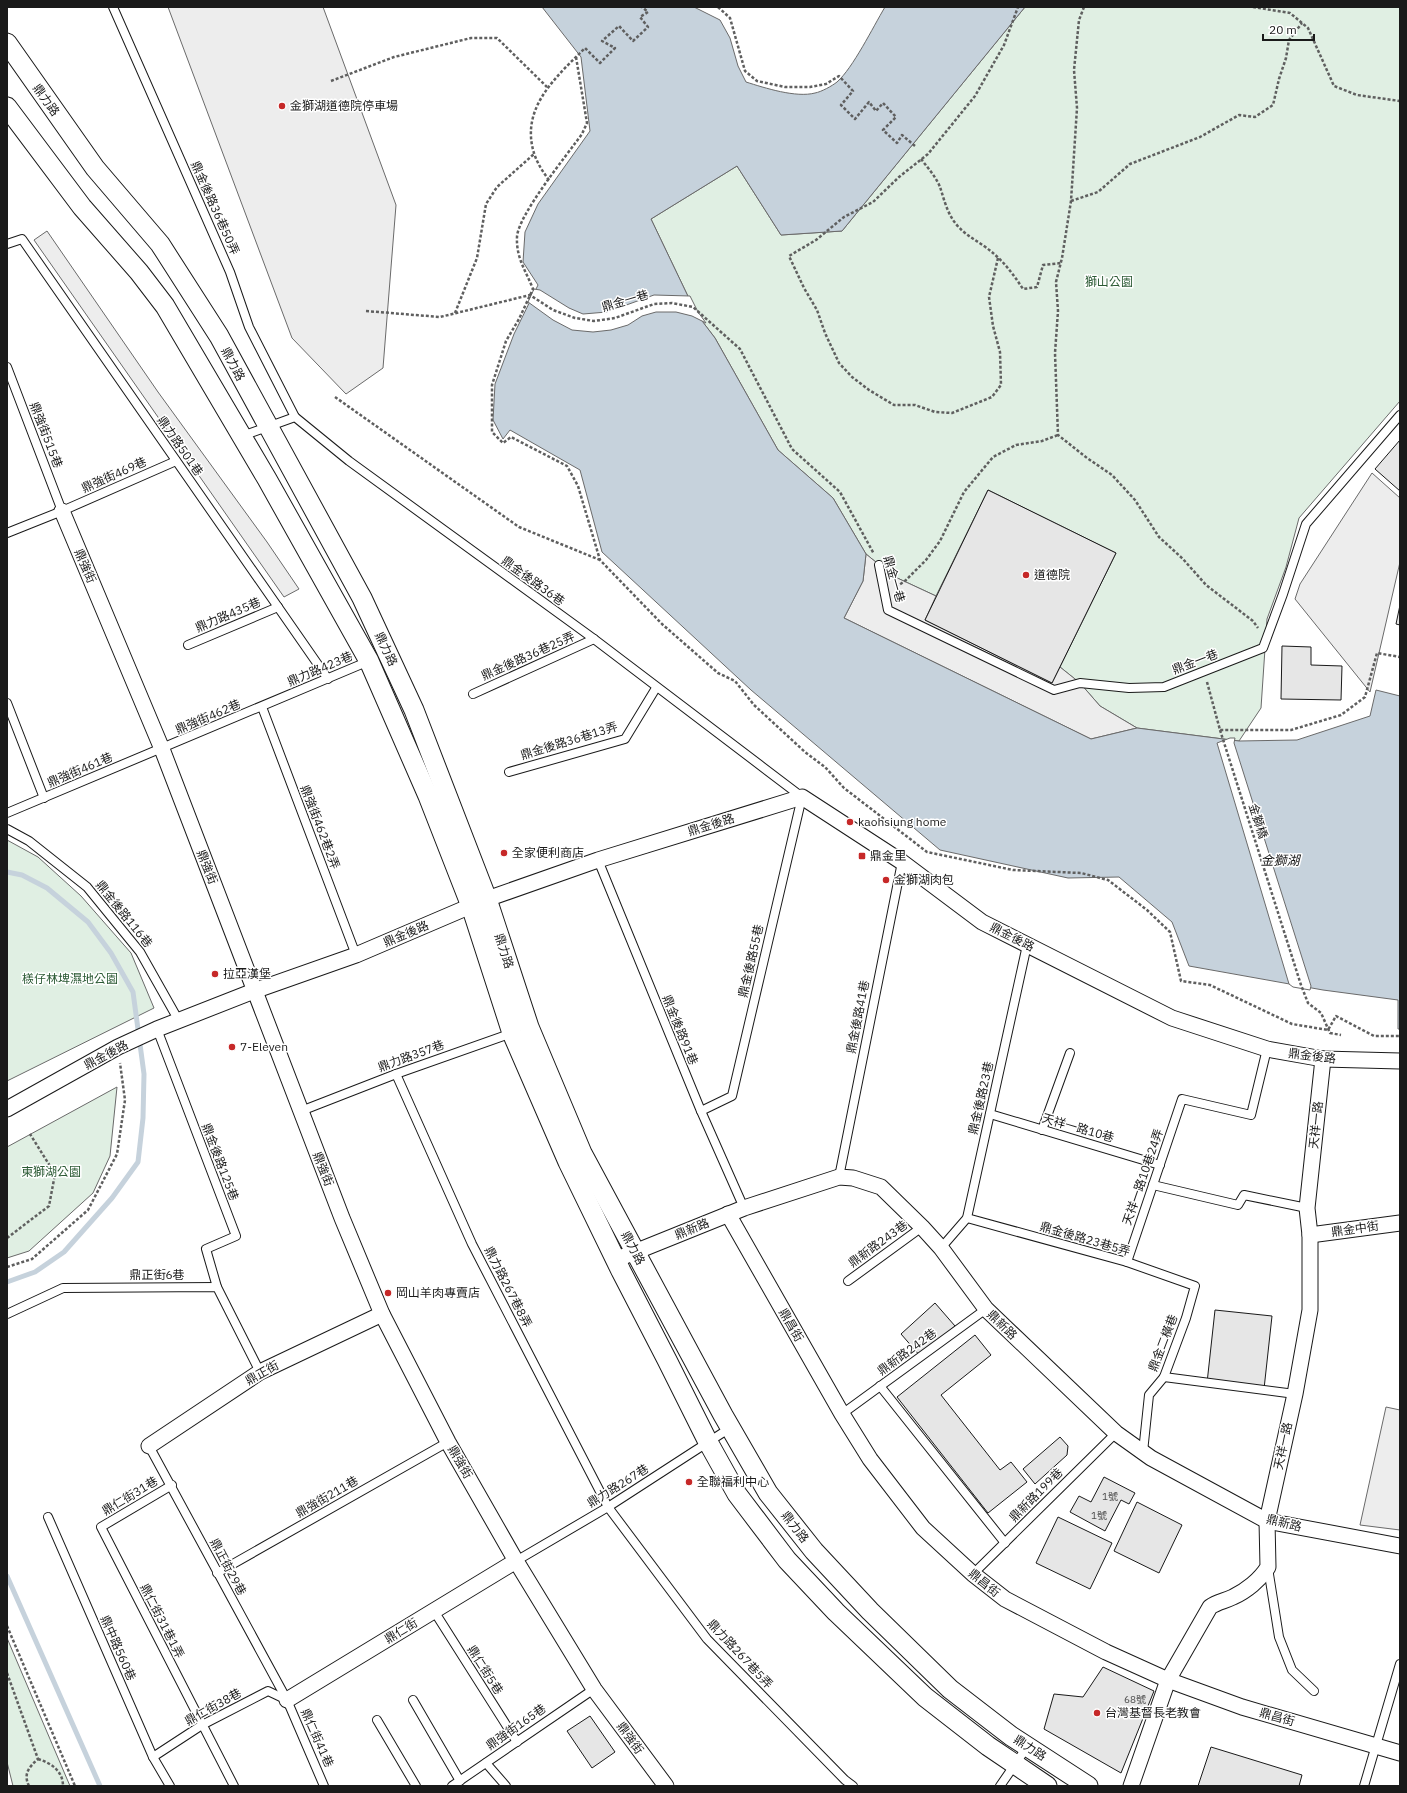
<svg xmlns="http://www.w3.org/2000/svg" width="1407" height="1793" viewBox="0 0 1407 1793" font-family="'IBM Plex Sans','Noto Sans TC',sans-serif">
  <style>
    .green { fill: #e0efe3; stroke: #6a6a6a }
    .parking { fill: #ededed; stroke: #6a6a6a }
    .water { fill: #c6d2dc; stroke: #6a6a6a }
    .pier { fill: #fff; stroke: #6a6a6a }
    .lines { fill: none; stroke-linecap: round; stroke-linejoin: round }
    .stream { stroke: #c6d2dc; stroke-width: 5 }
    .building { fill: #e6e6e6; stroke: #1a1a1a }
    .service-casing { stroke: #1a1a1a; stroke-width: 10 }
    .minor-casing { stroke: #1a1a1a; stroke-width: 17 }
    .tertiary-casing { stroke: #1a1a1a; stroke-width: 21 }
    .path { stroke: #5f5f5f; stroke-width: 2.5; stroke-dasharray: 3 2; stroke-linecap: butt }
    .service { stroke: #fff; stroke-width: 8 }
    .minor { stroke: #fff; stroke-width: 15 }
    .tertiary { stroke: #fff; stroke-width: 19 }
    .poi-dot { fill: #c62828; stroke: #fff; stroke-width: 1.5 }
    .labels { text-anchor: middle; stroke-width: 3; stroke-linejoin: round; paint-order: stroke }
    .number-label { font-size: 10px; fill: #4d4d4d }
    .street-label { font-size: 12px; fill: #1a1a1a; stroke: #fff }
    .poi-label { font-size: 12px; fill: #1a1a1a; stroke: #fff; text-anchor: start }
    .park-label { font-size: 12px; fill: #2b5a34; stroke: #fff }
    .water-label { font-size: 13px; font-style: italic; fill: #1a1a1a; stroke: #fff }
  </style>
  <rect width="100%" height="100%" fill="#fff"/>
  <g class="green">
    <polygon points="1025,7 1400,7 1400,401 1299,518 1286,567 1267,619 1261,708 1239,741 1137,728 1100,706 1080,683 1060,667 1116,553 988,490 936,596 893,576 866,554 833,498 778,450 715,338 696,313 651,219 737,166 781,235 842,231"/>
    <polygon points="7,840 38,857 81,896 131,953 154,1008 7,1081"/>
    <polygon points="117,1087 110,1156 93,1193 29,1251 7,1258 7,1147"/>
    <polygon points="7,1638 70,1786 13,1786 7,1762"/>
  </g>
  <g class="parking">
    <polygon points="168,7 323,7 396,205 383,368 346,394 292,338"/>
    <polygon points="47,231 158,392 267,542 299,589 284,597 34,240"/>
    <polygon points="1372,473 1400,498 1400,562 1370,692 1295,599 1300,584"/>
    <polygon points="866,554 893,576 936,596 925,620 1052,683 1060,667 1080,683 1100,706 1137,728 1091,739 844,618 863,581"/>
    <polygon points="1386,1407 1400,1410 1400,1530 1360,1525"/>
  </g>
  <path class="water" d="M542 7H694L720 20 730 38 738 66 746 82C765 88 796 98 815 93 821 92 832 86 837 82 853 68 873 27 885 7H1025L842 231 781 235 737 166 651 219 696 313 715 338 778 450 833 498 866 554 863 581 844 618 1091 739 1137 728 1239 741 1297 740 1370 716 1376 690 1400 696V1029H1398V1000L1323 990 1189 966 1172 922 1119 877 1068 878 940 850 751 690 602 552 580 470 510 430 503 439 493 420 495 384 514 334 538 285 523 262 525 232 538 204 590 131 581 57Z"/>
  <g class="pier">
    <polygon points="534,289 540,290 569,308 583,314 607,312 654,295 690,296 698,312 706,323 692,316 676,312 656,312 642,316 628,325 611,330 593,332 572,330 553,320 528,302"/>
    <polygon points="1230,738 1235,738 1234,743 1311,986 1310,990 1293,987 1289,984 1217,743"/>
  </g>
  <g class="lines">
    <g class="stream">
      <polyline points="7,872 22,875 47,888 88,922 111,953 133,992 144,1074 143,1118 138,1162 112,1198 64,1252 35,1272 7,1282"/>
      <polyline points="7,1576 100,1786"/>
    </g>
  </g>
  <g class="building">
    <polygon points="1400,440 1400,491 1375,469"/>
    <polygon points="988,490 1116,553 1052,683 925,620"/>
    <polygon points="1400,605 1400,625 1396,624"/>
    <polygon points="1282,646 1311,647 1311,665 1342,666 1341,700 1281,699"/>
    <polygon points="935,1303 955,1326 921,1357 901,1334"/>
    <polygon points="1215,1310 1272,1316 1264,1389 1207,1383"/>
    <polygon points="975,1335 991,1355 941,1395 1000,1470 1011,1462 1027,1482 988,1513 897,1397"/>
    <polygon points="1060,1437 1068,1446 1067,1455 1035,1484 1023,1469"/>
    <polygon points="1104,1477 1135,1493 1129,1504 1121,1500 1105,1531 1070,1512 1079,1496 1091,1502"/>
    <polygon points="1137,1502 1182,1525 1159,1573 1114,1551"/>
    <polygon points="1058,1517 1112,1543 1090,1589 1036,1563"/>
    <polygon points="1103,1667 1154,1691 1121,1773 1044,1729 1054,1694 1083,1697"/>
    <polygon points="590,1716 615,1752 592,1768 567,1731"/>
    <polygon points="1211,1747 1302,1775 1299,1786 1198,1786"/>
  </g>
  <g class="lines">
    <g class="service-casing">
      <g id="service">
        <polyline points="113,7 230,272 249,327 295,417"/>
        <polyline points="7,244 22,239 328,679"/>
        <polyline points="7,367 62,511"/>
        <polyline points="242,436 295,417 349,461 594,639 802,797 732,1096 701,1111"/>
        <polyline points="7,533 62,511 176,461"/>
        <polyline points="879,565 888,610 1054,690 1080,683 1129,688 1164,687 1263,648 1283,594 1306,524 1400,415"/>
        <polyline points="188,645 278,607"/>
        <polyline points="473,694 594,639"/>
        <polyline points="7,703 44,798"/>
        <polyline points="262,707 356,955"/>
        <polyline points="509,772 625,739 656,688"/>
        <polyline points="7,813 369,661"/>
        <polyline points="7,829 29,841 87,887 140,952 179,1021"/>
        <polyline points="598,860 701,1111 744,1208"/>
        <polyline points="157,1029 236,1236 206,1249 217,1287"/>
        <polyline points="396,1074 472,1244 608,1507 707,1639 845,1780 853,1786"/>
        <polyline points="301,1111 396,1074 512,1033"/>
        <polyline points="990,1114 1160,1165"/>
        <polyline points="1042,1130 1070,1053"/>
        <polyline points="839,1177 902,862"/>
        <polyline points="1153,1185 1238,1205 1244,1195 1307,1208"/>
        <polyline points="967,1218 1127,1262 1195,1286 1186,1318 1164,1377 1149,1395 1143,1452"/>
        <polyline points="941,1248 967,1218 1027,945"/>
        <polyline points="1127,1262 1182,1099 1251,1115 1267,1049"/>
        <polyline points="848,1281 922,1227"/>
        <polyline points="7,1314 63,1288 217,1287 260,1372"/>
        <polyline points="1164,1377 1295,1394"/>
        <polyline points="880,1386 1005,1543"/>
        <polyline points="842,1414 986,1309"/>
        <polyline points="149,1446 287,1700 324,1786"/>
        <polyline points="172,1485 101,1527 234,1786"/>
        <polyline points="48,1517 153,1757 170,1786"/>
        <polyline points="516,1561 608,1507 730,1428"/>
        <polyline points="1268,1568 1279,1637 1292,1670 1314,1691"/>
        <polyline points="217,1573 448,1442"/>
        <polyline points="973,1574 1116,1433"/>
        <polyline points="434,1611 517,1742"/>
        <polyline points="413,1700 460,1781"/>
        <polyline points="377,1720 416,1786"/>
        <polyline points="153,1757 202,1725 268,1691 287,1700"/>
        <polyline points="486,1763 506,1786"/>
        <polyline points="452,1786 594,1689"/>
        <polyline points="1000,1786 1027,1747"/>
        <polyline points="1364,1786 1400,1664"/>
      </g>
    </g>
    <g class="minor-casing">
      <g id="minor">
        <polyline points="62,511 162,749 342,1218 382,1314 448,1442 516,1561 594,1689 666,1786"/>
        <polyline points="7,1109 118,1047 157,1029 254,991 356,955 487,899 598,860 802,797 902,862 982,922 1172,1018 1267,1049 1323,1059 1400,1061"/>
        <polyline points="728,1214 842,1414 870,1459 923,1528 973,1574 1005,1599 1106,1652 1168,1680 1242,1707 1400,1753"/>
        <polyline points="1310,1235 1400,1223"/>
        <polyline points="615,1260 744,1208 839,1177 853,1178 881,1187 922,1227 941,1248 986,1309 1116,1433 1151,1458 1267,1521 1400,1546"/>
        <polyline points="149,1446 260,1372 382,1314"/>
        <polyline points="287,1700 516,1561"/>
        <path d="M1131 1786 1168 1680 1210 1607C1217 1602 1225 1601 1233 1597 1246 1591 1260 1580 1268 1567L1267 1521 1295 1394 1310 1310V1235L1307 1208 1323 1059"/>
      </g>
    </g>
    <g class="tertiary-casing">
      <g id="tertiary">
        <polyline points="7,43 95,168 160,244 219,336 362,598 414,710 487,899 529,1027 582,1153 723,1415 768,1493 814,1551 870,1611 950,1689 1011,1736 1088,1786"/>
        <polyline points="7,107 82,207 139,272 165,306 267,479 369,661 428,796 471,906 512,1033 568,1162 621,1271 667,1360 708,1442 737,1494 787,1560 836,1612 925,1697 988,1746 1047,1786"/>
      </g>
    </g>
    <g class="path">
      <polyline points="718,7 730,18 745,71 757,81 785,87 810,87 826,84 839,76 853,91 841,105 855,119 869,102 876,111 883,103 896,117 883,130 897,143 902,135 915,146"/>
      <polyline points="1084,7 1079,20 1074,70 1077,108 1071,201 1062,258 1056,282 1058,311 1055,353 1058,435 1087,458 1112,475 1135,500 1159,537 1183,559 1206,585 1253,621 1258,628"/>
      <polyline points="1253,7 1290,13 1308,28 1334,86 1357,95 1400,101"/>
      <path d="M576 57 587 123 582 134C567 155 518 215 517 237 516 258 526 271 533 289L519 319 506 341 492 385V432L503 443 511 437 567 466 578 486 600 560 662 624 718 673 735 681 754 705 805 752 825 767 844 788 927 852 1013 870 1081 873 1108 880 1147 910 1170 932 1181 981 1210 985 1292 1024 1328 1030 1336 1016 1374 1036H1400"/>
      <polyline points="331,81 394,57 471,38 497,38 547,87"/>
      <path d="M921 159C928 168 936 177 940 187 944 199 947 213 956 224 964 234 974 239 984 246 1001 258 1012 272 1023 289L1037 287 1043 265 1061 263"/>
      <path d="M549 180C543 172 537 163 534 153 520 108 556 77 585 48L600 63 615 48 602 41 619 26 633 41 648 27 640 17 648 12 642 7"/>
      <polyline points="1071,201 1098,192 1130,164 1200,137 1239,115 1255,117 1273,105 1279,79 1286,58 1289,40 1302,23"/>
      <polyline points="998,258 989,297 993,326 1000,352 1001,385 992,397 952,413 935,412 915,405 894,405 869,390 852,377 839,363 825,333 817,310 804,288 789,256 816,240 844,217 873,202 899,177 928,154 975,96 1004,45 1018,7"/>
      <polyline points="366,311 440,317 530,295 553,310 575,318 594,321 615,318 654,304 672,303 693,307 740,349 792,449 840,492 874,554"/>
      <polyline points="455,313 477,258 486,204 497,187 534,154"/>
      <polyline points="335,397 519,527 600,560"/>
      <polyline points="896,587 905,581 926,560 940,541 964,492 993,457 1016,445 1042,441 1058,435"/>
      <polyline points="1207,682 1220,730 1291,730 1341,715 1365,697 1377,653 1400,657"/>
      <polyline points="1220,730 1301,985 1308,1003 1321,1013 1330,1033 1341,1035"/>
      <polyline points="7,1238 49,1206 55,1174 30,1134"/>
      <polyline points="7,1267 32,1259 88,1210 117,1154 125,1100 120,1063"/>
      <polyline points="7,1626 75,1786"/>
      <polyline points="7,1673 38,1759"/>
      <path d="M38 1759C51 1763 63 1771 63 1786"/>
      <path d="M29 1786C23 1774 29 1767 38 1759"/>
    </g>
    <use href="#service" class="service"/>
    <use href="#minor" class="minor"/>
    <use href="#tertiary" class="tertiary"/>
  </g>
  <g class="poi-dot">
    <circle cx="282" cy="106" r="4"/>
    <circle cx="1026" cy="575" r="4"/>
    <circle cx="850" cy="822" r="4"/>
    <circle cx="504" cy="853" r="4"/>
    <rect x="858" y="852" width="8" height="8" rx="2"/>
    <circle cx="886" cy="880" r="4"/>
    <circle cx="215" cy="974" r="4"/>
    <circle cx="232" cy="1047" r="4"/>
    <circle cx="388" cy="1293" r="4"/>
    <circle cx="689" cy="1482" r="4"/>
    <circle cx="1097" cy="1713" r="4"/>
  </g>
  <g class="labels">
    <g class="number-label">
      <text x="1110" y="1500">1號</text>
      <text x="1099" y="1519">1號</text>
      <text x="1135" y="1703">68號</text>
    </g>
    <g class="street-label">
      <text transform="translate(46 100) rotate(54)" y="4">鼎力路</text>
      <text transform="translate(215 208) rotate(66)" y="4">鼎金後路36巷50弄</text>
      <text transform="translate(625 301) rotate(-16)" y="4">鼎金一巷</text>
      <text transform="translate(233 364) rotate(62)" y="4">鼎力路</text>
      <text transform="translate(46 435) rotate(69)" y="4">鼎強街515巷</text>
      <text transform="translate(180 446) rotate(55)" y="4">鼎力路501巷</text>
      <text transform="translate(114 475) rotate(-24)" y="4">鼎強街469巷</text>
      <text transform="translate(85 566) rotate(67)" y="4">鼎強街</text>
      <text transform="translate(894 579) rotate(74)" y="4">鼎金一巷</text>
      <text transform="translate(533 581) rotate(36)" y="4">鼎金後路36巷</text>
      <text transform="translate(228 615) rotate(-23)" y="4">鼎力路435巷</text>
      <text transform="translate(386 649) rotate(65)" y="4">鼎力路</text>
      <text transform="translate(528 656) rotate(-24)" y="4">鼎金後路36巷25弄</text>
      <text transform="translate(1195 662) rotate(-21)" y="4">鼎金一巷</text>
      <text transform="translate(320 669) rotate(-23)" y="4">鼎力路423巷</text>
      <text transform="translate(208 717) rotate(-23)" y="4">鼎強街462巷</text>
      <text transform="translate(569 741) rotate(-17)" y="4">鼎金後路36巷13弄</text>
      <text transform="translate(80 770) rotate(-23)" y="4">鼎強街461巷</text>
      <text transform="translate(1258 821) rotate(72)" y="4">金獅橋</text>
      <text transform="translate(711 825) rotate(-17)" y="4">鼎金後路</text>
      <text transform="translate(320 827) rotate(69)" y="4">鼎強街462巷2弄</text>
      <text transform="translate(207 867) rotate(69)" y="4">鼎強街</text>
      <text transform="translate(124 914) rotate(51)" y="4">鼎金後路116巷</text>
      <text transform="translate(406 934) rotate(-23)" y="4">鼎金後路</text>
      <text transform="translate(1012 937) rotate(27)" y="4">鼎金後路</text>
      <text transform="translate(504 951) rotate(72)" y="4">鼎力路</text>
      <text transform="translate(751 961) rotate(-77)" y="4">鼎金後路55巷</text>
      <text transform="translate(858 1017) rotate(-79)" y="4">鼎金後路41巷</text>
      <text transform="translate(680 1030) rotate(68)" y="4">鼎金後路91巷</text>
      <text transform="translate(106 1055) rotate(-28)" y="4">鼎金後路</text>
      <text transform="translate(411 1056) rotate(-20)" y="4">鼎力路357巷</text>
      <text transform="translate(1312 1056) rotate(7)" y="4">鼎金後路</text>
      <text transform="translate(981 1098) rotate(-77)" y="4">鼎金後路23巷</text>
      <text transform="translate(1316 1125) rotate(-84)" y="4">天祥一路</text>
      <text transform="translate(1078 1128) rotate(16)" y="4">天祥一路10巷</text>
      <text transform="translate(220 1162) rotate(69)" y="4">鼎金後路125巷</text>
      <text transform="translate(323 1169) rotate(69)" y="4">鼎強街</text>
      <text transform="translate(1143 1177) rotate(-71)" y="4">天祥一路10巷24弄</text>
      <text transform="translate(692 1229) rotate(-22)" y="4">鼎新路</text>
      <text transform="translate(1355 1229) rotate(-8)" y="4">鼎金中街</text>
      <text transform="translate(1085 1239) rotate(16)" y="4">鼎金後路23巷5弄</text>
      <text transform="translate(878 1244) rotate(-36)" y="4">鼎新路243巷</text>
      <text transform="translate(633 1248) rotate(62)" y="4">鼎力路</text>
      <text x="157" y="1279">鼎正街6巷</text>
      <text transform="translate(508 1287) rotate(63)" y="4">鼎力路267巷8弄</text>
      <text transform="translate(791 1325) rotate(60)" y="4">鼎昌街</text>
      <text transform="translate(1002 1325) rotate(44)" y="4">鼎新路</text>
      <text transform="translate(1163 1343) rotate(-69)" y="4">鼎金二橫巷</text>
      <text transform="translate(907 1352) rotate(-36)" y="4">鼎新路242巷</text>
      <text transform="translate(262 1373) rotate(-29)" y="4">鼎正街</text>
      <text transform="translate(1283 1446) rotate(-78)" y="4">天祥一路</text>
      <text transform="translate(460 1462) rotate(60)" y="4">鼎強街</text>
      <text transform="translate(618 1486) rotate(-32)" y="4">鼎力路267巷</text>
      <text transform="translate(1036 1495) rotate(-45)" y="4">鼎新路199巷</text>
      <text transform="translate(130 1496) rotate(-31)" y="4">鼎仁街31巷</text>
      <text transform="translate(327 1497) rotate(-30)" y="4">鼎強街211巷</text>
      <text transform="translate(1284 1523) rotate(14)" y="4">鼎新路</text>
      <text transform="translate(795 1527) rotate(52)" y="4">鼎力路</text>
      <text transform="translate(228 1567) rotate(62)" y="4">鼎正街29巷</text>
      <text transform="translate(984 1583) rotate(39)" y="4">鼎昌街</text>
      <text transform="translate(162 1621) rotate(63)" y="4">鼎仁街31巷1弄</text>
      <text transform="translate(401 1631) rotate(-31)" y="4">鼎仁街</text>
      <text transform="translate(118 1648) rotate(66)" y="4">鼎中路560巷</text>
      <text transform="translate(740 1654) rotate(47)" y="4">鼎力路267巷5弄</text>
      <text transform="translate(485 1670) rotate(58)" y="4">鼎仁街5巷</text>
      <text transform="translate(213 1707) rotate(-29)" y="4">鼎仁街38巷</text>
      <text transform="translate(1277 1717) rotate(16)" y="4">鼎昌街</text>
      <text transform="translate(516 1727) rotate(-35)" y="4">鼎強街165巷</text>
      <text transform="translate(317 1738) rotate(66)" y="4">鼎仁街41巷</text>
      <text transform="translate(630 1738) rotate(54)" y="4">鼎強街</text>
      <text transform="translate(1030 1748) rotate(33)" y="4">鼎力路</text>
    </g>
    <g class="poi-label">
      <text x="290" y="110">金獅湖道德院停車場</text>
      <text x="1034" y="579">道德院</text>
      <text x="858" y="826">kaohsiung home</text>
      <text x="512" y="857">全家便利商店</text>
      <text x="870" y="860">鼎金里</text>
      <text x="894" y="884">金獅湖肉包</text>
      <text x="223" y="978">拉亞漢堡</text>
      <text x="240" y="1051">7-Eleven</text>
      <text x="396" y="1297">岡山羊肉專賣店</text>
      <text x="697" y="1486">全聯福利中心</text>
      <text x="1105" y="1717">台灣基督長老教會</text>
    </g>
    <g class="park-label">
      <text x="1109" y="286">獅山公園</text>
      <text x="70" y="983">檨仔林埤濕地公園</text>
      <text x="51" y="1176">東獅湖公園</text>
    </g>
    <g class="water-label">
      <text x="1280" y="865">金獅湖</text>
    </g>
  </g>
  <rect width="1407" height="1793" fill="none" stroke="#1a1a1a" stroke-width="16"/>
  <path d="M1263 34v6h51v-6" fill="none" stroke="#1a1a1a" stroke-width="2"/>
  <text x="1269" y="34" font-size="12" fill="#1a1a1a" stroke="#ffffff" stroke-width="3" paint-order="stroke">20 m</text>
</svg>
